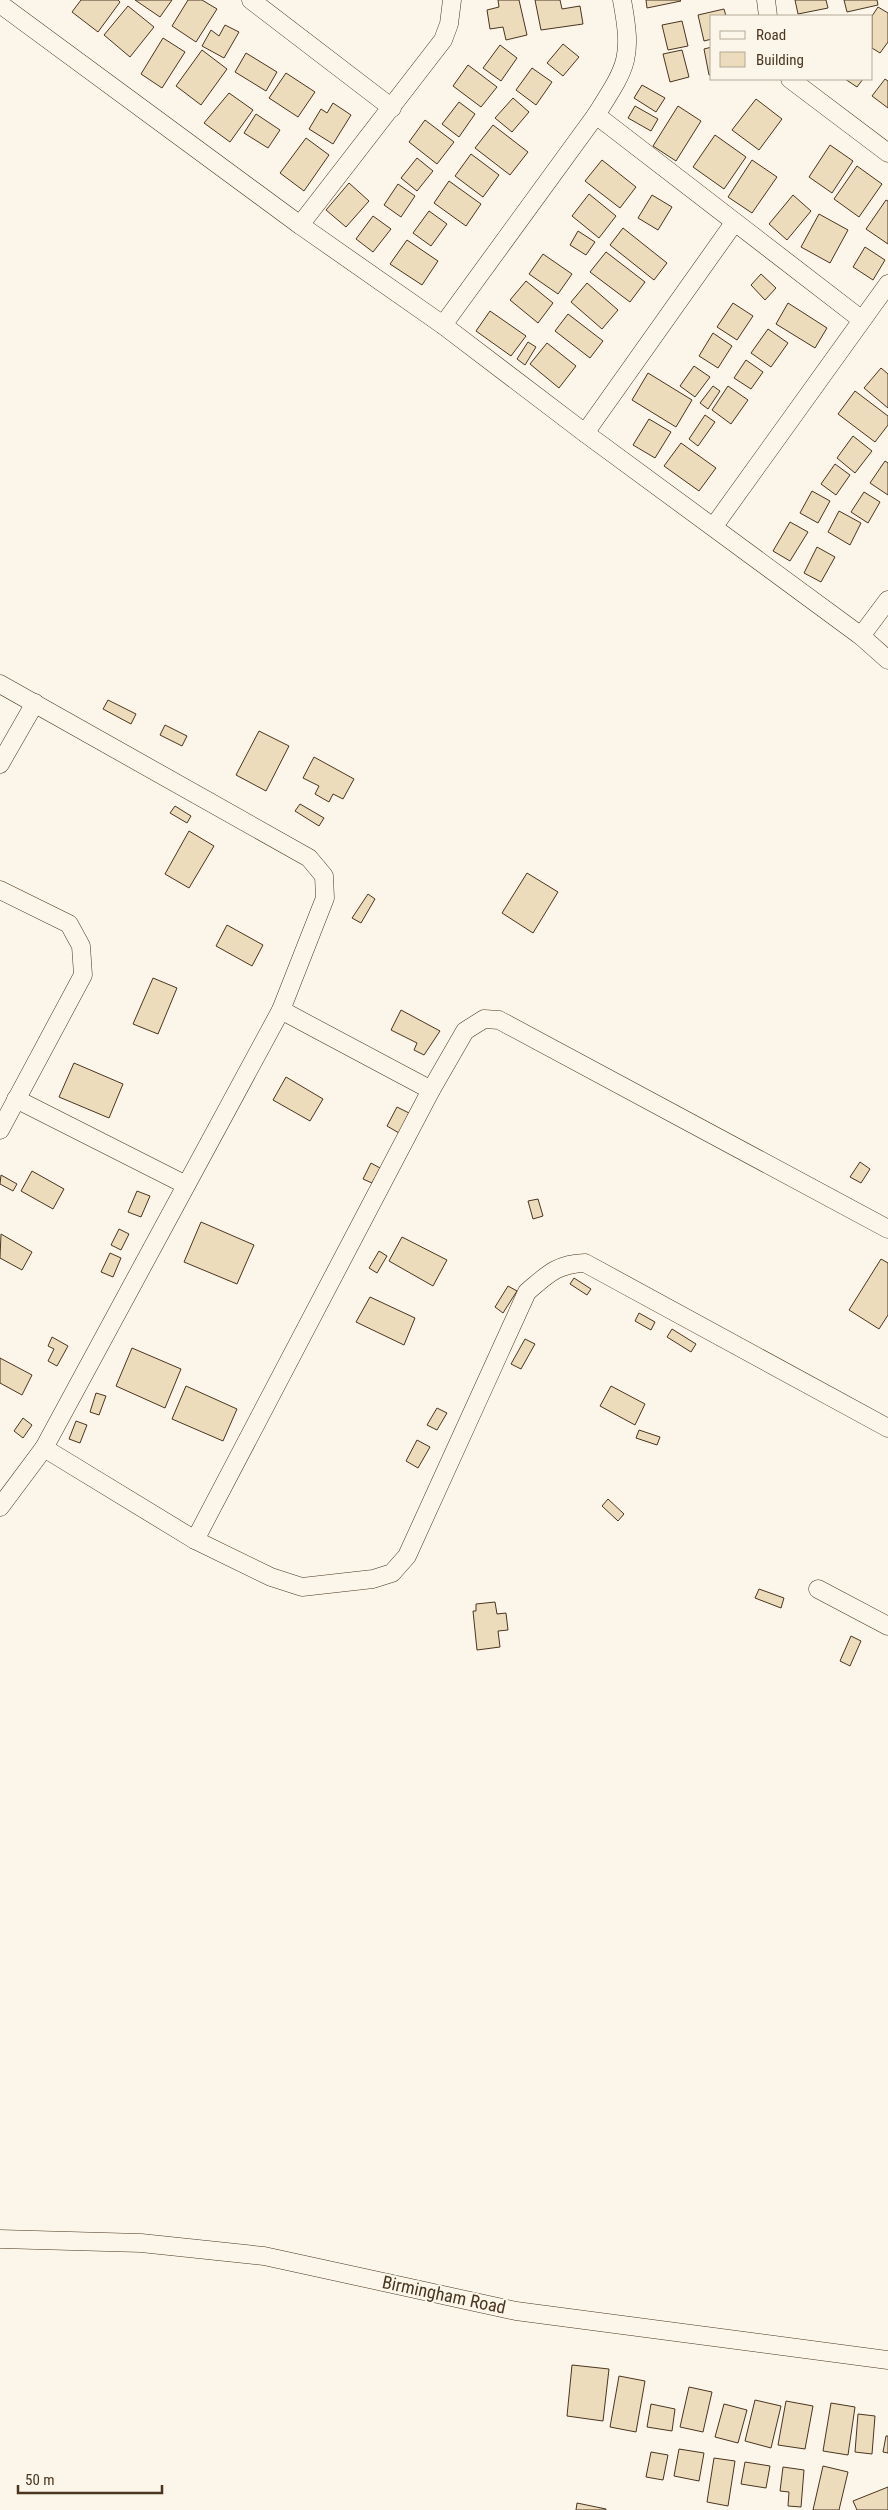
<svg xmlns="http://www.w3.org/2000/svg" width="888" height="2510" viewBox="0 0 888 2510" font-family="'Roboto Condensed',sans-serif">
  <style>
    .building { fill: #ecdcbc; stroke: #4a3520 }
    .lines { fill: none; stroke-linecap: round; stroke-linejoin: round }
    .street-casing { stroke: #4a3520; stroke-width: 19 }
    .street { stroke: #fbf6e9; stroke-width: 18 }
    .labels { text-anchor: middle; stroke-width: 4; stroke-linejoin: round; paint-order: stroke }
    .street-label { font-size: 18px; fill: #4a3520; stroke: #fbf6e9 }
  </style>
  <rect width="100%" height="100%" fill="#fbf6e9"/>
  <g class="building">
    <polygon points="81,0 118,0 120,2 98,32 72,12"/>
    <polygon points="135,0 172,0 160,17"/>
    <polygon points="188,0 202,0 217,9 196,42 172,26"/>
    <polygon points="498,0 519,0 527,35 506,40 503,27 490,29 487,10 499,7"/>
    <polygon points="535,0 560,0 562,9 580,6 583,24 541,30"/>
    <polygon points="646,0 680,0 681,1 647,8"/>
    <polygon points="795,0 826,0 828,8 798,14"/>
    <polygon points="844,0 877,0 878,5 847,12"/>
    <polygon points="128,6 154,27 130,57 104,35"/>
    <polygon points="878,7 888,13 888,42 880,53 872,48 872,16"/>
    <polygon points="724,9 726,16 712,16 712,39 704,41 698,15"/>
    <polygon points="682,21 688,46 668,50 662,25"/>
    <polygon points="225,25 239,32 224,58 202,46 211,30 219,36"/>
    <polygon points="163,38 185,52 162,88 141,74"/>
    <polygon points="563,44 579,57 563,76 547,63"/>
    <polygon points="500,45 517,58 501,81 483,68"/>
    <polygon points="712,47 712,75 709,75 704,49"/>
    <polygon points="202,50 227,69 201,105 176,86"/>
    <polygon points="682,50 689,77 670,82 663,54"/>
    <polygon points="246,53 277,72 266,91 235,72"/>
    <polygon points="468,65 497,87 481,107 453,86"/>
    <polygon points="532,68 552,82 536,105 516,90"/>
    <polygon points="286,73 315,92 298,117 269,98"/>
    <polygon points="845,79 863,79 857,87"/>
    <polygon points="885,79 888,81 888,108 872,96"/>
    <polygon points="642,85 665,98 656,112 634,98"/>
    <polygon points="229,93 253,110 230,142 204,123"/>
    <polygon points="513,98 529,112 512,132 495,118"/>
    <polygon points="756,99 782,119 759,150 732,130"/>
    <polygon points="459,102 475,114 459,137 442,124"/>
    <polygon points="333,103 351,115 333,144 309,129 321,109 327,113"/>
    <polygon points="635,106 658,119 651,131 628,118"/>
    <polygon points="678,106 701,121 676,161 653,146"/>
    <polygon points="256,114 280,130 268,148 244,133"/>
    <polygon points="425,120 454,142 437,164 409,142"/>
    <polygon points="493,125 528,152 510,175 475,148"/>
    <polygon points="715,135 746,157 724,189 693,167"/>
    <polygon points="306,138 329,155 304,191 280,173"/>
    <polygon points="830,145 853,161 832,193 809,177"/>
    <polygon points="471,154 499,175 483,197 455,176"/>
    <polygon points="417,158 433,171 417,191 401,178"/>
    <polygon points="602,160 636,187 620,208 585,181"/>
    <polygon points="752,160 777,177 752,213 728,197"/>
    <polygon points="857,166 882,184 859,217 834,199"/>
    <polygon points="449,181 481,204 466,226 434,203"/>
    <polygon points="349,183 369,201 346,227 326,210"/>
    <polygon points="398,184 415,196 401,217 384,205"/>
    <polygon points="589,194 616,216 599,238 572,216"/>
    <polygon points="652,195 672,207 658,230 638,218"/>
    <polygon points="793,195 811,211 787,240 769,224"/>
    <polygon points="886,200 888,201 888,244 866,229"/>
    <polygon points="429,211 447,224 431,246 413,233"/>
    <polygon points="819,214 848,230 830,263 801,247"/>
    <polygon points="373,216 391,229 373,252 356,239"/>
    <polygon points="623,228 667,263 654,280 610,245"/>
    <polygon points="578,231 595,242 586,255 570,245"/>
    <polygon points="407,240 438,261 422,285 390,264"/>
    <polygon points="865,247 885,260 873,280 853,267"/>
    <polygon points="606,252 645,282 630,302 590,272"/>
    <polygon points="543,254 572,274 558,294 529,274"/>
    <polygon points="761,274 776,288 765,300 751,285"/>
    <polygon points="526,281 553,303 538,323 510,300"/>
    <polygon points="587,283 618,310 602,329 571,302"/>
    <polygon points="733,303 753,316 737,340 717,327"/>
    <polygon points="788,303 827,328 815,348 776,324"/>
    <polygon points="490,311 526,336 511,356 476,331"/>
    <polygon points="568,314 603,341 590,358 555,331"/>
    <polygon points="768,329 788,343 771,367 751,353"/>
    <polygon points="713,333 732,346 718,368 699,356"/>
    <polygon points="528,342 536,347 525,365 517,359"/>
    <polygon points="547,343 576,366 559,388 530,364"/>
    <polygon points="746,360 763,372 751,389 734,378"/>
    <polygon points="694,366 710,377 695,397 680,386"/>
    <polygon points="881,368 888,374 888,408 864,388"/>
    <polygon points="648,373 692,400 676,427 632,400"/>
    <polygon points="713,386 720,391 708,409 700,403"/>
    <polygon points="728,386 748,400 731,424 712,410"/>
    <polygon points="855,391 888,416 888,425 875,442 838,414"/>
    <polygon points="705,415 715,422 698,446 689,439"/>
    <polygon points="649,419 671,432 655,458 633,445"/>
    <polygon points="853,436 872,451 855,473 837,458"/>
    <polygon points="681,443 716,468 699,491 664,466"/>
    <polygon points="885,461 888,463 888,495 870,483"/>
    <polygon points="835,464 850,475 836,495 821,484"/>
    <polygon points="812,491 830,501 818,523 800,513"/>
    <polygon points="864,492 880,502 868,523 851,512"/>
    <polygon points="839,511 861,523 850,545 828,532"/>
    <polygon points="790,522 808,532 790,561 773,551"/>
    <polygon points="817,547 835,557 821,582 804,573"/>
    <polygon points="108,700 136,714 131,724 103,709"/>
    <polygon points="165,725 187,736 182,746 160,735"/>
    <polygon points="259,731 289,746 266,791 236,775"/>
    <polygon points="314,757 354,779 343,799 333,794 329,802 315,794 319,786 303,778"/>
    <polygon points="300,804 324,818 319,826 295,811"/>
    <polygon points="175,806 191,816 187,823 170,813"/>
    <polygon points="189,831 214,846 189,888 165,874"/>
    <polygon points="527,873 558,892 533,933 502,913"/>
    <polygon points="368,894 375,899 361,923 352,918"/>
    <polygon points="227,925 263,945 252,966 216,946"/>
    <polygon points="153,978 177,988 158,1034 133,1024"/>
    <polygon points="401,1010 440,1031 424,1055 414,1050 417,1043 391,1030"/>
    <polygon points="74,1063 123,1084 109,1118 59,1097"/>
    <polygon points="286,1077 323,1099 310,1121 273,1100"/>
    <polygon points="397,1107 409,1113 399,1133 387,1126"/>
    <polygon points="860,1162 870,1169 861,1183 850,1177"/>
    <polygon points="371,1163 380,1168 372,1183 363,1179"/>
    <polygon points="32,1171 64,1189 53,1209 21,1191"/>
    <polygon points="1,1175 17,1184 13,1191 0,1184"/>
    <polygon points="137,1191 150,1196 141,1217 128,1212"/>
    <polygon points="538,1199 543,1216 533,1219 528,1201"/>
    <polygon points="201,1222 254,1245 237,1284 184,1262"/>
    <polygon points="119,1229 129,1234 121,1250 111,1245"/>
    <polygon points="1,1234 32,1252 22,1270 0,1258"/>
    <polygon points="402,1237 447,1260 433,1286 389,1261"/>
    <polygon points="379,1251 387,1256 377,1273 369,1268"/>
    <polygon points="110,1253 121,1258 113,1277 101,1272"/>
    <polygon points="881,1259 888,1263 888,1315 879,1329 849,1310"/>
    <polygon points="574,1278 591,1289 587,1295 570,1284"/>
    <polygon points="508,1286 517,1291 503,1313 495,1307"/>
    <polygon points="370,1297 415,1318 404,1345 356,1322"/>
    <polygon points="639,1313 655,1322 651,1330 635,1321"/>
    <polygon points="672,1329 696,1344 691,1352 667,1337"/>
    <polygon points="52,1337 68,1346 57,1366 48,1361 54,1349 48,1346"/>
    <polygon points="525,1339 535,1344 521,1369 511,1364"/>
    <polygon points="132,1348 181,1369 165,1408 116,1386"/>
    <polygon points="0,1358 32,1375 22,1395 0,1383"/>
    <polygon points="186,1386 237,1409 223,1441 172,1419"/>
    <polygon points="611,1386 645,1404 635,1425 600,1406"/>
    <polygon points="96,1393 106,1396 99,1415 90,1412"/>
    <polygon points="437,1408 447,1413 437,1430 427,1425"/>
    <polygon points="23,1418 32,1425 23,1438 14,1431"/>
    <polygon points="76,1421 87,1425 80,1443 69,1439"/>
    <polygon points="639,1430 660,1437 657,1445 636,1438"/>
    <polygon points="417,1440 430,1447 418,1468 406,1461"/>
    <polygon points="608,1499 624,1514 618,1521 602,1506"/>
    <polygon points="759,1589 784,1598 781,1608 755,1598"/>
    <polygon points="495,1602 497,1614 506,1613 508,1630 498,1631 500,1647 477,1650 473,1611 476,1611 476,1604"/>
    <polygon points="851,1636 861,1641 850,1666 840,1661"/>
    <polygon points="572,2365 609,2369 603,2421 567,2416"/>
    <polygon points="619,2376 645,2381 636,2432 610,2427"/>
    <polygon points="689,2387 712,2392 703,2432 680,2427"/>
    <polygon points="755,2400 781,2406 771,2448 745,2441"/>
    <polygon points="786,2401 813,2406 805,2449 778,2445"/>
    <polygon points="831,2403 855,2407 848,2455 823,2451"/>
    <polygon points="651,2404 675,2409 672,2431 647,2427"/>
    <polygon points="724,2404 747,2410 738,2443 715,2437"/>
    <polygon points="858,2414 875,2416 872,2454 855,2452"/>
    <polygon points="886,2436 888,2436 888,2453 883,2452"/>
    <polygon points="679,2449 704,2453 699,2481 674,2476"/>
    <polygon points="651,2452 668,2455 663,2480 646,2477"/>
    <polygon points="714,2458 735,2461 728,2506 707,2502"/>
    <polygon points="745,2462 770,2466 766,2488 741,2484"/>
    <polygon points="823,2466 848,2472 839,2510 813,2510"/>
    <polygon points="783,2467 804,2470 801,2507 788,2506 789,2492 780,2491"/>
    <polygon points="888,2487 888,2510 857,2510 853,2501"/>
    <polygon points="577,2503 606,2509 606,2510 576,2510"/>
  </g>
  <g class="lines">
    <g class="street-casing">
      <g id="street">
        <polyline points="251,0 392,108"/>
        <polyline points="766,0 768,16"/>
        <polyline points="0,4 300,225 443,325 585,433 861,636 888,660"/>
        <polyline points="790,79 888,153"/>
        <polyline points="596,115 862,320"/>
        <polyline points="300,225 443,40 449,24 452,0"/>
        <path d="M443 325 596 115C627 66 633 59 622 0"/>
        <polyline points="585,433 734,223"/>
        <polyline points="714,526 888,284"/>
        <polyline points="861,636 888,600"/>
        <polyline points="0,684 309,858 324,876 325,898 281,1010 44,1448 0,1507"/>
        <polyline points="0,764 35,703"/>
        <polyline points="0,890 69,924 81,946 83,975 0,1130"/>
        <polyline points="281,1010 431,1090"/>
        <polyline points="16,1099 186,1185"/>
        <path d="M44 1448 195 1540 271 1577 302 1587 373 1579 392 1573 407 1556 527 1292C548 1274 557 1264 585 1263L888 1428"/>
        <polyline points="195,1540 431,1090 465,1031 484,1019 499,1020 888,1229"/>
        <polyline points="818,1589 888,1626"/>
        <polyline points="0,2239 141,2243 264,2256 516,2311 888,2360"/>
      </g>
    </g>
    <use href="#street" class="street"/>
  </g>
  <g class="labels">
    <g class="street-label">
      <text transform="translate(444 2295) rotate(12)" y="6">Birmingham Road</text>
    </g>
  </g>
  <rect x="710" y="15" width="162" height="65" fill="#fbf6e9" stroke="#b4a999"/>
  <rect x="720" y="31" width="25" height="8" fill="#fbf6e9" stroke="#b4a999"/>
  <text x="756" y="40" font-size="15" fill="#4a3520">Road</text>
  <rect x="720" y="52" width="25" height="15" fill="#ecdcbc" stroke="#b4a999"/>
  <text x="756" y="65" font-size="15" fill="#4a3520">Building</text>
  <path d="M18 2485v8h144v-8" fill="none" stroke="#4a3520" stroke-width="2.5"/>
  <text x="25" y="2485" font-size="15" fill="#4a3520" stroke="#fbf6e9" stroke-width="4" paint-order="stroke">50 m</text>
</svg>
